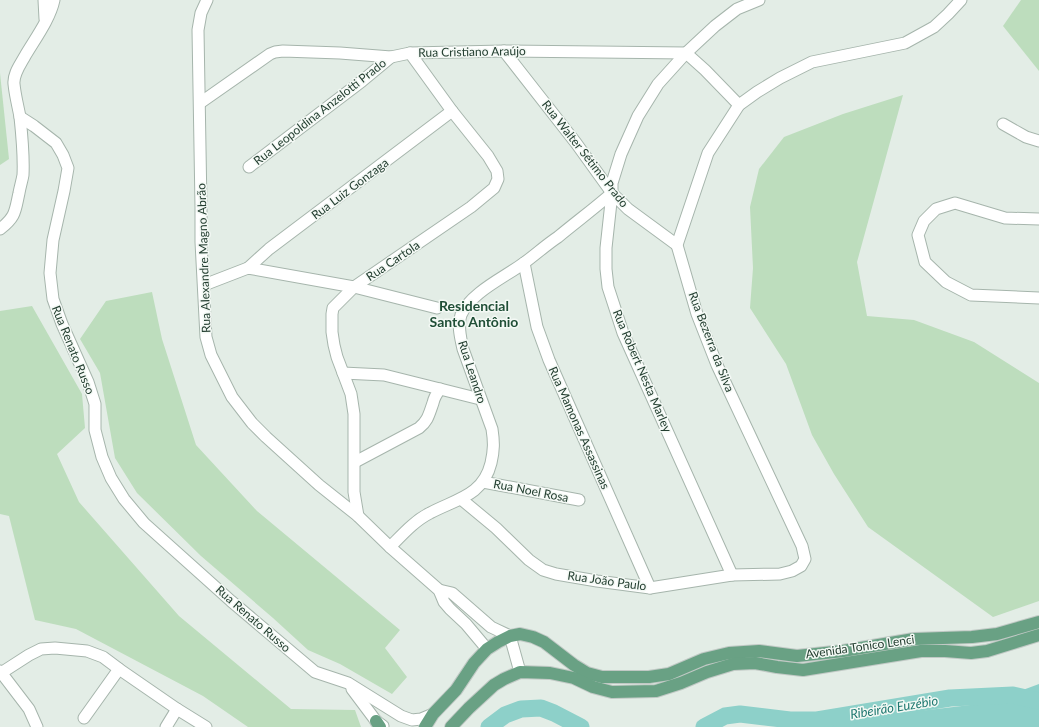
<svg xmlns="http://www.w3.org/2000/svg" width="1039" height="727" viewBox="0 0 1039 727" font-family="Lato,sans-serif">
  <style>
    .green { fill: #bdddbd }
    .water { fill: #8dd0c9 }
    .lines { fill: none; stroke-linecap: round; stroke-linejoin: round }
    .river { stroke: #8dd0c9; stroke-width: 17 }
    .minor-casing { stroke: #a6b5ac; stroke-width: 13 }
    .major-casing { stroke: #c1c9c5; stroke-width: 14 }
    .minor { stroke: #fff; stroke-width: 11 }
    .major { stroke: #69a184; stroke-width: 12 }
    .labels { text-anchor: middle; stroke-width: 3; stroke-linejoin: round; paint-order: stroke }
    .street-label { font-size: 12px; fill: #233e30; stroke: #f4f9f5 }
    .water-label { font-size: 13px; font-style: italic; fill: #1f7870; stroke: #f4f9f5 }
    .quarter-label { font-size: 14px; font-weight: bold; fill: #204f37; stroke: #f4f9f5 }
  </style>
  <rect width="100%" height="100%" fill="#e3ede6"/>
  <g class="green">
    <polygon points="1021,0 1039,0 1039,71 1003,26"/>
    <polygon points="0,73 9,159 0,165"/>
    <polygon points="903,95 857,262 867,316 914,320 974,342 1039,383 1039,601 993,617 868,527 834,474 812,435 786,364 750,308 753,268 750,207 759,169 784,137 843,114"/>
    <polygon points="152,292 162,339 196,445 257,511 400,630 385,648 407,677 392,694 340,664 308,650 273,618 201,556 137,493 115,458 100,373 80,339 106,301"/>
    <polygon points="32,306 82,394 85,428 57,454 79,502 179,616 291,709 355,710 361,727 248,727 203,696 76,629 35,620 9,516 0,514 0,311"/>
  </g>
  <polygon class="water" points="1039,684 1039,727 815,727 903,713 987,703"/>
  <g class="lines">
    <g class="river">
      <polyline points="489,727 505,715 521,709 541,708 554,713 581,727"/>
      <polyline points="704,727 725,716 740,714 790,720 817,720 950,698 1013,695 1039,701"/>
    </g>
    <g class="minor-casing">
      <g id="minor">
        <polyline points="44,0 45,19"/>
        <polyline points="207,0 201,13 198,30 201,207 201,242 206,337 211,355 232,397 252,423 266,437 319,485 358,516 390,547 439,590 444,602 450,609 466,624 487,649"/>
        <polyline points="504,51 576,143 612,193 628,209 677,245"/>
        <polyline points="200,103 270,54 275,52 283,51 340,53 391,57 410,53 504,51 686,53 705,70 739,105"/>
        <polyline points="20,117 34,126 56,143 63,155 68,168 64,191 53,240 50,273 53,299 62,324 88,382 95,404 95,430 102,457 111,478 124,499 144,523 231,601 315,672 348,683 401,716 412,720 421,719 433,714"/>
        <polyline points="1003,124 1026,137 1039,141"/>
        <polyline points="249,167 362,81 391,57"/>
        <polyline points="1039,219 1005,218 955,203 936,209 924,221 918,235 925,262 946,282 971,295 1039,298"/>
        <path d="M0 229C16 217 15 211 19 193 20 187 22 181 23 175 24 156 22 136 20 117 18 106 15 95 14 84 13 74 20 65 25 56 35 39 50 19 54 0"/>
        <polyline points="524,263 537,327 549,360 650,588"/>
        <polyline points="248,268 269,249 452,111"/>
        <polyline points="204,285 248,268 354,287 437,308"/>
        <polyline points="343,373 384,375 480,399"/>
        <path d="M355 462 419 428C428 421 429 414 433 403 434 398 437 393 440 389"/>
        <polyline points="483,482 579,500"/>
        <polyline points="461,499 496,528 529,560 543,570 556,574 597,581 650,588 732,575 780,574 792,571 801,566 805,559 802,546 717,365 697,314 677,245 708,153 739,105 757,92 780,78 812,62 905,43 934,27 948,14 961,0"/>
        <polyline points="358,516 354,492 354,414 351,394 337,357 334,345 332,332 332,314 333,308 354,287 471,207 494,188 498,179 497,171 488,156 452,111 410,53"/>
        <path d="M390 547C402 535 414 521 430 513 456 499 483 496 491 463 494 450 494 442 492 429L463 349C461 339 457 326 461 315 470 293 505 277 524 263 535 255 546 245 558 237 576 222 595 208 612 193"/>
        <polyline points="732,575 623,333 608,287 606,269 606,248 612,193 612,183 621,154 638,116 658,84 686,53 715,26 737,9 759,0"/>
        <polyline points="439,590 452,593 491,627 510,636 520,672"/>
        <polyline points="0,671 29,709 37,727"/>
        <polyline points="1,673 29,655 41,649 55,648 87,651 103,657 119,669 177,709 206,727"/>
        <polyline points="352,689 376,721 383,726"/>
        <polyline points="84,718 119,669"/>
        <polyline points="166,727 177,709"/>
      </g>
    </g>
    <g class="major-casing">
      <g id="major">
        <polyline points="376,721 380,727"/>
        <polyline points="425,727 433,714 456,690 474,663 487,649 498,642 510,636 520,634 533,637 544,642 574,665 587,673 602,677 649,677 669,674 704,659 729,653 759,651 797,656 843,651 914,639 972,637 997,634 1039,622"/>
        <polyline points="451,727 469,708 494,685 504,679 520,672 550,673 574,678 593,687 612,692 656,691 681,683 707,672 733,664 755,663 777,667 803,670 921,651 945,651 971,653 987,651 1039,635"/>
      </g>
    </g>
    <use href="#minor" class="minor"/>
    <use href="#major" class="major"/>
  </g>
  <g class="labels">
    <g class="street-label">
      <text transform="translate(472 52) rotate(-1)" y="4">Rua Cristiano Araújo</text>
      <text transform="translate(320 112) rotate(-38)" y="4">Rua Leopoldina Anzelotti Prado</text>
      <text transform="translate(585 154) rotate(52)" y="4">Rua Walter Sétimo Prado</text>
      <text transform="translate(350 189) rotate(-37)" y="4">Rua Luiz Gonzaga</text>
      <text transform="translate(204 258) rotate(-92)" y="4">Rua Alexandre Magno Abrão</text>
      <text transform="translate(393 261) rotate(-34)" y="4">Rua Cartola</text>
      <text transform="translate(711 342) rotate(69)" y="4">Rua Bezerra da Silva</text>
      <text transform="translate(73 350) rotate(68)" y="4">Rua Renato Russo</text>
      <text transform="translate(642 371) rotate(67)" y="4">Rua Robert Nesta Marley</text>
      <text transform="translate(472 372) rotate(72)" y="4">Rua Leandro</text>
      <text transform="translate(579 428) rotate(66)" y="4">Rua Mamonas Assassinas</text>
      <text transform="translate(531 491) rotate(11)" y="4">Rua Noel Rosa</text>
      <text transform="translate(607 581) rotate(8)" y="4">Rua João Paulo</text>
      <text transform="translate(253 619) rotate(41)" y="4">Rua Renato Russo</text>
      <text transform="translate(860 647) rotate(-8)" y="4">Avenida Tonico Lenci</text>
    </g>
    <g class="water-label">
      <text transform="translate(894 707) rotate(-9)" y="5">Ribeirão Euzébio</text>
    </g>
    <g class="quarter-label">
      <text x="474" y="311">Residencial<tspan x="474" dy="16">Santo Antônio</tspan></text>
    </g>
  </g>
</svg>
